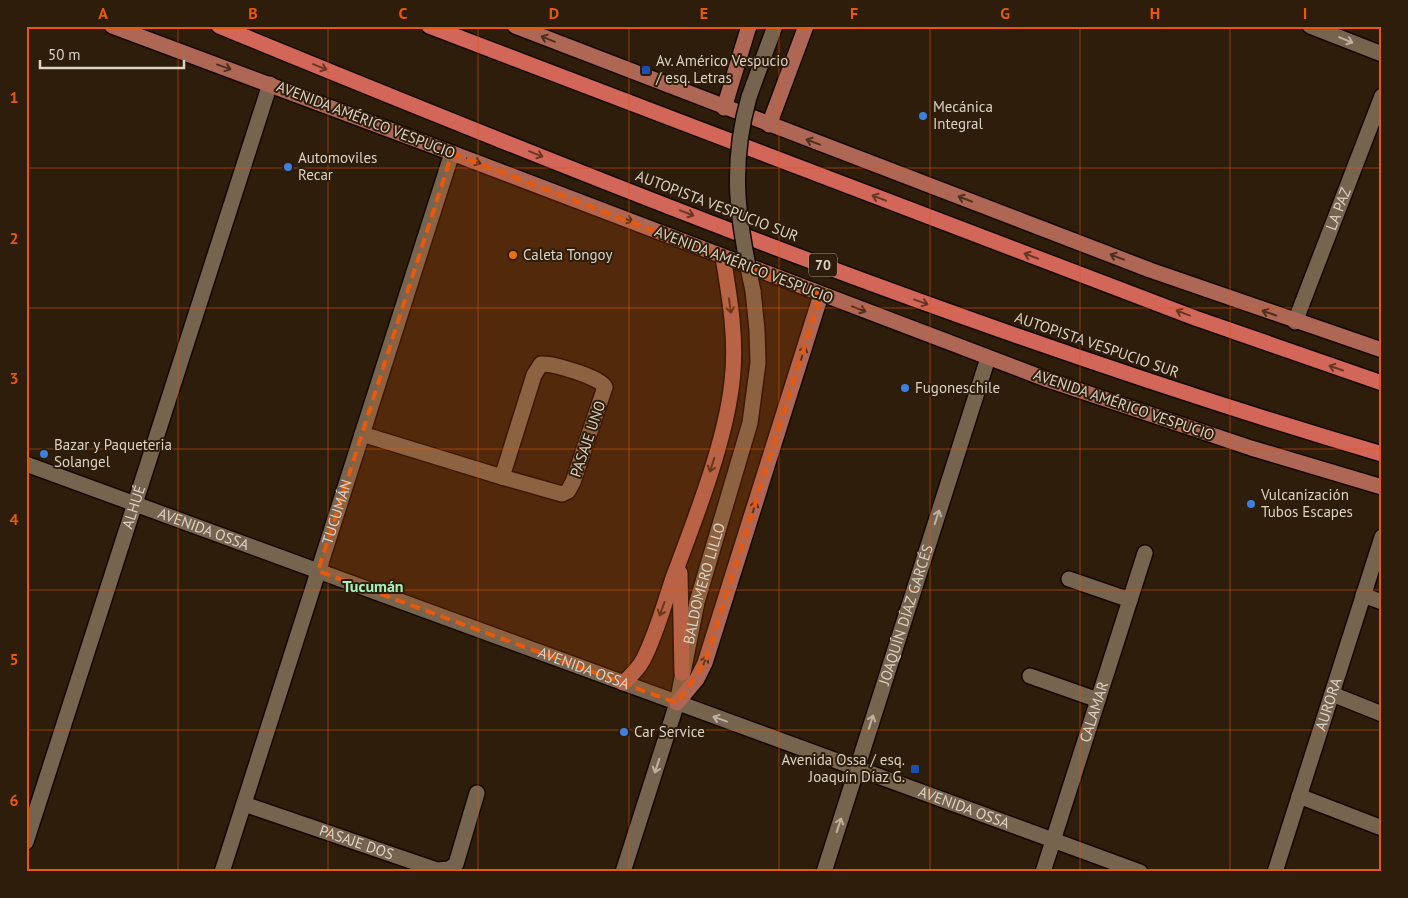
<svg xmlns="http://www.w3.org/2000/svg" width="1408" height="898" viewBox="0 0 1408 898" font-family="'PT Sans',sans-serif">
  <style>
    .lines { fill: none; stroke-linecap: round; stroke-linejoin: round }
    .minor-casing { stroke: #150700; stroke-width: 18 }
    .major-casing { stroke: #150700; stroke-width: 18 }
    .highway-casing { stroke: #150700; stroke-width: 18 }
    .minor { stroke: #77644f; stroke-width: 15 }
    .major { stroke: #ae6655; stroke-width: 15 }
    .highway { stroke: #d26759; stroke-width: 15 }
    .minor-bridge-casing { stroke: #150700; stroke-width: 18; stroke-linecap: butt }
    .minor-bridge { stroke: #77644f; stroke-width: 15 }
    .oneway { stroke: #4d2f1d }
    .oneway2 { stroke: #beb1a2 }
    .oneway3 { stroke: #673726 }
    .marked { fill: #e8590c; fill-opacity: 0.2; stroke: #e8590c; stroke-width: 4; stroke-dasharray: 10 6; stroke-linejoin: round }
    .grid { fill: none; stroke: #e8590c; stroke-width: 1; stroke-opacity: 0.55 }
    .transit-dot { fill: #1a4fb4; stroke: #2d1d0a; stroke-width: 2 }
    .shop-dot { fill: #3f7fe0; stroke: #2d1d0a; stroke-width: 2 }
    .food-dot { fill: #e8710a; stroke: #2d1d0a; stroke-width: 2 }
    .labels { text-anchor: middle; stroke-width: 4; stroke-linejoin: round; paint-order: stroke }
    .shield { fill: #2d1d0a; stroke: #a89c8e; stroke-width: 1 }
    .shield-label { font-size: 14px; font-weight: bold; fill: #dcd2c6 }
    .poi-label { font-size: 15px; fill: #dcd2c6; stroke: #2d1d0a; text-anchor: start }
    .street-label { font-size: 15px; fill: #dcd2c6; stroke: #2d1d0a }
    .neighbourhood-label { font-size: 16px; font-weight: bold; fill: #a8efbb; stroke: #2d1d0a }
    .neatline { fill: none; stroke: #e8590c; stroke-width: 2 }
    .grid-label { font-size: 16px; text-anchor: middle; font-weight: bold; fill: #e8590c }
  </style>
  <rect width="100%" height="100%" fill="#2d1d0a"/>
  <g class="lines">
    <g class="minor-casing">
      <g id="minor">
        <polyline points="1310,26 1382,54"/>
        <polyline points="749,97 775,26"/>
        <path id="s1" d="M1295 322 1382 96"/>
        <path d="M541 364C552 363 600 377 605 387L573 482 568 491 562 494 502 477 534 375Z"/>
        <polyline points="362,434 502,477"/>
        <path id="s2" d="M26 464 1140 872"/>
        <polyline points="1069,579 1130,600"/>
        <polyline points="1363,595 1382,602"/>
        <polyline points="1030,676 1098,700"/>
        <polyline points="1332,694 1382,714"/>
        <polyline points="1299,796 1382,828"/>
        <path id="s3" d="M244 804 437 870 449 869 456 864 477 793"/>
        <path id="s4" d="M26 842 270 84"/>
        <path id="s5" d="M222 872 452 153"/>
        <path id="s6" d="M623 872 677 703 697 602 750 423 758 363 757 330 753 291"/>
        <path id="s7" d="M824 872 988 358"/>
        <path id="s8" d="M1043 872 1145 553"/>
        <path id="s9" d="M1275 872 1382 537"/>
      </g>
    </g>
    <g class="major-casing">
      <g id="major">
        <polyline points="112,26 452,153 1048,380 1251,448 1382,487"/>
        <polyline points="515,26 1150,270 1382,350"/>
        <polyline points="724,108 749,26"/>
        <polyline points="769,125 806,26"/>
        <polyline points="680,573 682,673"/>
        <path d="M623 683C631 676 638 669 643 660 656 635 664 605 673 578 695 519 725 444 732 382 737 340 730 299 723 257"/>
        <polyline points="677,703 697,679 705,663 821,295"/>
      </g>
    </g>
    <g class="highway-casing">
      <g id="highway">
        <path d="M219 26C601 183 985 337 1382 454"/>
        <polyline points="429,26 1195,318 1382,383"/>
      </g>
    </g>
    <use href="#minor" class="minor"/>
    <use href="#major" class="major"/>
    <use href="#highway" class="highway"/>
    <g class="minor-bridge-casing">
      <path id="minor-bridge" d="M749 97C729 168 738 221 753 291"/>
    </g>
    <use href="#minor-bridge" class="minor-bridge"/>
  </g>
  <defs><path id="oneway-shaft" d="M-6 0H5M1.5-3L5.5 0L1.5 3" fill="none" stroke-width="1.6" stroke-linecap="round" stroke-linejoin="round" transform="scale(1.25)"/></defs>
  <g class="oneway">
    <use href="#oneway-shaft" transform="translate(548 39) rotate(-158)"/>
    <use href="#oneway-shaft" transform="translate(224 67) rotate(20)"/>
    <use href="#oneway-shaft" transform="translate(813 142) rotate(-159)"/>
    <use href="#oneway-shaft" transform="translate(474 161) rotate(21)"/>
    <use href="#oneway-shaft" transform="translate(965 199) rotate(-159)"/>
    <use href="#oneway-shaft" transform="translate(626 219) rotate(21)"/>
    <use href="#oneway-shaft" transform="translate(1117 257) rotate(-159)"/>
    <use href="#oneway-shaft" transform="translate(730 306) rotate(82)"/>
    <use href="#oneway-shaft" transform="translate(859 309) rotate(21)"/>
    <use href="#oneway-shaft" transform="translate(1269 313) rotate(-161)"/>
    <use href="#oneway-shaft" transform="translate(803 353) rotate(-73)"/>
    <use href="#oneway-shaft" transform="translate(712 465) rotate(108)"/>
    <use href="#oneway-shaft" transform="translate(754 508) rotate(-73)"/>
    <use href="#oneway-shaft" transform="translate(662 609) rotate(110)"/>
    <use href="#oneway-shaft" transform="translate(704 663) rotate(-68)"/>
  </g>
  <g class="oneway2">
    <use href="#oneway-shaft" transform="translate(1346 40) rotate(22)"/>
    <use href="#oneway-shaft" transform="translate(937 517) rotate(-72)"/>
    <use href="#oneway-shaft" transform="translate(720 719) rotate(-160)"/>
    <use href="#oneway-shaft" transform="translate(871 722) rotate(-72)"/>
    <use href="#oneway-shaft" transform="translate(657 766) rotate(108)"/>
    <use href="#oneway-shaft" transform="translate(839 825) rotate(-72)"/>
  </g>
  <g class="oneway3">
    <use href="#oneway-shaft" transform="translate(320 67) rotate(22)"/>
    <use href="#oneway-shaft" transform="translate(536 154) rotate(22)"/>
    <use href="#oneway-shaft" transform="translate(879 198) rotate(-159)"/>
    <use href="#oneway-shaft" transform="translate(687 213) rotate(21)"/>
    <use href="#oneway-shaft" transform="translate(1031 256) rotate(-159)"/>
    <use href="#oneway-shaft" transform="translate(921 302) rotate(20)"/>
    <use href="#oneway-shaft" transform="translate(1183 313) rotate(-159)"/>
    <use href="#oneway-shaft" transform="translate(1336 368) rotate(-161)"/>
  </g>
  <path class="marked" d="M452 153 821 295 705 663 677 703 318 571Z"/>
  <path class="grid" d="M178 26V872M328 26V872M478 26V872M629 26V872M779 26V872M930 26V872M1080 26V872M1230 26V872M26 168H1382M26 308H1382M26 449H1382M26 590H1382M26 730H1382"/>
  <g class="transit-dot">
    <rect x="641" y="65" width="10" height="10" rx="2.5"/>
    <rect x="910" y="764" width="10" height="10" rx="2.5"/>
  </g>
  <g class="shop-dot">
    <circle cx="923" cy="116" r="5"/>
    <circle cx="288" cy="167" r="5"/>
    <circle cx="905" cy="388" r="5"/>
    <circle cx="44" cy="454" r="5"/>
    <circle cx="1251" cy="504" r="5"/>
    <circle cx="624" cy="732" r="5"/>
  </g>
  <circle class="food-dot" cx="513" cy="255" r="5"/>
  <g class="labels">
    <rect class="shield" x="809" y="253.5" width="28" height="23" rx="4"/>
    <g class="shield-label">
      <text x="823" y="270">70</text>
    </g>
    <g class="poi-label">
      <text x="656" y="66">Av. Américo Vespucio<tspan x="656" dy="17">/ esq. Letras</tspan></text>
      <text x="933" y="112">Mecánica<tspan x="933" dy="17">Integral</tspan></text>
      <text x="298" y="163">Automoviles<tspan x="298" dy="17">Recar</tspan></text>
      <text x="523" y="260">Caleta Tongoy</text>
      <text x="915" y="393">Fugoneschile</text>
      <text x="54" y="450">Bazar y Paqueteria<tspan x="54" dy="17">Solangel</tspan></text>
      <text x="1261" y="500">Vulcanización<tspan x="1261" dy="17">Tubos Escapes</tspan></text>
      <text x="634" y="737">Car Service</text>
      <text x="905" y="765" text-anchor="end">Avenida Ossa / esq.<tspan x="905" dy="17">Joaquín Díaz G.</tspan></text>
    </g>
    <g class="street-label">
      <text transform="translate(366 120) rotate(21)" y="5">AVENIDA AMÉRICO VESPUCIO</text>
      <text transform="translate(717 206) rotate(21)" y="5">AUTOPISTA VESPUCIO SUR</text>
      <text dy="5" stroke="none"><textPath href="#s1" startOffset="121">LA PAZ</textPath></text>
      <text transform="translate(744 265) rotate(21)" y="5">AVENIDA AMÉRICO VESPUCIO</text>
      <text transform="translate(1097 345) rotate(19)" y="5">AUTOPISTA VESPUCIO SUR</text>
      <text transform="translate(1124 405) rotate(19)" y="5">AVENIDA AMÉRICO VESPUCIO</text>
      <text transform="translate(588 439) rotate(-71)" y="5">PASAJE UNO</text>
      <text dy="5" stroke="none"><textPath href="#s4" startOffset="352">ALHUÉ</textPath></text>
      <text dy="5" stroke="none"><textPath href="#s5" startOffset="378">TUCUMÁN</textPath></text>
      <text dy="5" stroke="none"><textPath href="#s2" startOffset="189">AVENIDA OSSA</textPath></text>
      <text dy="5" stroke="none"><textPath href="#s6" startOffset="300">BALDOMERO LILLO</textPath></text>
      <text dy="5" stroke="none"><textPath href="#s7" startOffset="270">JOAQUÍN DÍAZ GARCÉS</textPath></text>
      <text dy="5" stroke="none"><textPath href="#s2" startOffset="594">AVENIDA OSSA</textPath></text>
      <text dy="5" stroke="none"><textPath href="#s9" startOffset="176">AURORA</textPath></text>
      <text dy="5" stroke="none"><textPath href="#s8" startOffset="168">CALAMAR</textPath></text>
      <text dy="5" stroke="none"><textPath href="#s2" startOffset="999">AVENIDA OSSA</textPath></text>
      <text dy="5" stroke="none"><textPath href="#s3" startOffset="119">PASAJE DOS</textPath></text>
    </g>
    <g class="neighbourhood-label">
      <text x="373" y="592">Tucumán</text>
    </g>
  </g>
  <rect width="1408" height="898" fill="none" stroke="#2d1d0a" stroke-width="55"/>
  <path d="M40 60v8h144v-8" fill="none" stroke="#dcd2c6" stroke-width="2.5"/>
  <text x="48" y="60" font-size="15" fill="#dcd2c6" stroke="#2d1d0a" stroke-width="4" paint-order="stroke">50 m</text>
  <rect x="28" y="28" width="1352" height="842" class="neatline"/>
  <g class="grid-label">
    <text x="103" y="19">A</text>
    <text x="253" y="19">B</text>
    <text x="403" y="19">C</text>
    <text x="554" y="19">D</text>
    <text x="704" y="19">E</text>
    <text x="854" y="19">F</text>
    <text x="1005" y="19">G</text>
    <text x="1155" y="19">H</text>
    <text x="1305" y="19">I</text>
    <text x="14" y="103">1</text>
    <text x="14" y="244">2</text>
    <text x="14" y="384">3</text>
    <text x="14" y="525">4</text>
    <text x="14" y="665">5</text>
    <text x="14" y="806">6</text>
  </g>
</svg>
